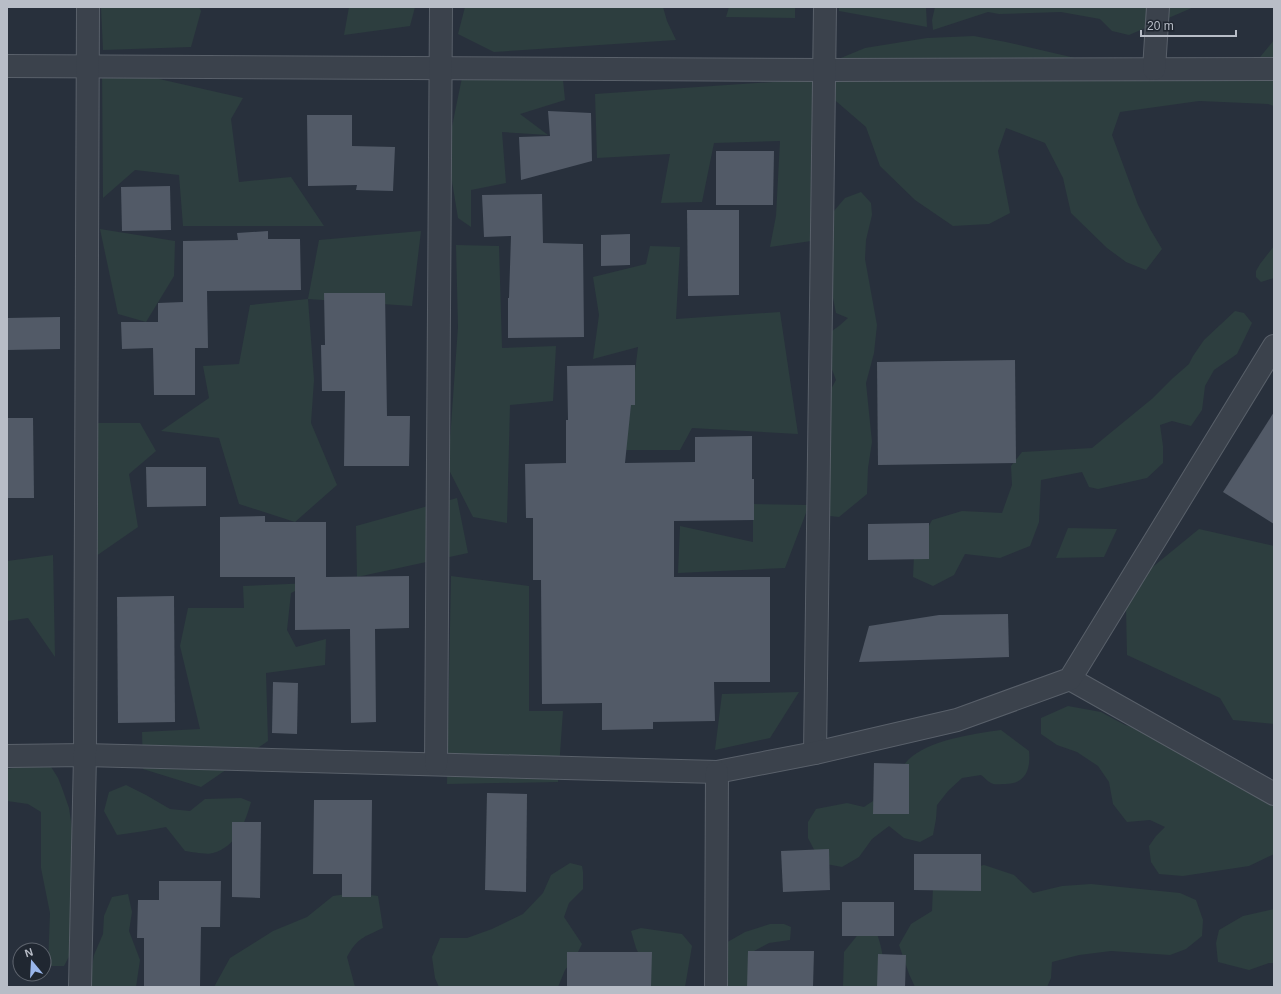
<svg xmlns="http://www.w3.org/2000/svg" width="1281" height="994" viewBox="0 0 1281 994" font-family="Arial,sans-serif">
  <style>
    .green { fill: #2d3e3f }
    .building { fill: #525a67 }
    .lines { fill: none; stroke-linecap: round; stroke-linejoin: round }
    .minor-casing { stroke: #59606a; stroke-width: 24 }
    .minor { stroke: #3b424c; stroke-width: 22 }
  </style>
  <rect width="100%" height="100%" fill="#28303c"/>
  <g class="green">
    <polygon points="101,7 199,7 201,11 191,47 103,50"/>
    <polygon points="349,7 415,7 410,26 344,35"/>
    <polygon points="465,7 663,7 667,21 676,40 494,52 458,34"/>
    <polygon points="729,7 795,7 795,18 726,17"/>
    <polygon points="839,7 926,7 927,27 839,11"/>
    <polygon points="935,7 1194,7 1129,35 1112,31 1100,19 1061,12 999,14 988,12 933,30 932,20"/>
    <polygon points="974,36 1006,42 1118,68 1274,71 1274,106 1268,104 1199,101 1120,112 1112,135 1138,205 1150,229 1162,249 1146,270 1126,262 1107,248 1071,213 1063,178 1045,143 1006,128 998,151 1010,213 989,224 953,226 915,200 880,166 866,127 837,102 825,94 836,60 865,48 927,38"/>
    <polygon points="1274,40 1274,61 1256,62"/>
    <polygon points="466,58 561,60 565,100 520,114 548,135 502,132 506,183 471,190 471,227 458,218 447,151"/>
    <polygon points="102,66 243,98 231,119 239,182 291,177 324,226 183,226 179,175 135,170 103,198"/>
    <polygon points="817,79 818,240 770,247 776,216 780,141 714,143 702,202 661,203 670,154 597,158 595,94"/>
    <polygon points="861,192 871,203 872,215 866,240 865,259 877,325 874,353 866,383 872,442 868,468 867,494 839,517 830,516 813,499 823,404 836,380 827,356 825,336 839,326 848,318 836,313 833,298 831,250 825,235 834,211 845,198"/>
    <polygon points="100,229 175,241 174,276 146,322 118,314"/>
    <polygon points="421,231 412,306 308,299 314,380 311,423 337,485 295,522 239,504 219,438 161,431 209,398 203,366 239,364 250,305 308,299 319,240"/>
    <polygon points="456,245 499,246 502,348 556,346 553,401 510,405 507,523 473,517 448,468 458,327"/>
    <polygon points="650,246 680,247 676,319 780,312 798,434 692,428 680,450 618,450 629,420 638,347 593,359 599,315 593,277 646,264"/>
    <polygon points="1274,246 1274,278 1261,282 1256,277 1256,271 1260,264"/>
    <polygon points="1235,311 1244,313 1252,323 1237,354 1214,370 1205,386 1202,410 1191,426 1172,421 1160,425 1163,446 1163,463 1147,478 1098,489 1089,487 1082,472 1041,480 1039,522 1030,546 1000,558 965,554 954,575 933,586 913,577 914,555 932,520 962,511 1002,513 1012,485 1011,466 1022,452 1092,448 1153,398 1173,378 1189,364 1193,356 1204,340"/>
    <polygon points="86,423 140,423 156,451 129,474 138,527 86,563"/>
    <polygon points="457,498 468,553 357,577 356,526"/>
    <polygon points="753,504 809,505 785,568 678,573 680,526 753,542"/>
    <polygon points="1068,528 1117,529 1104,557 1056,558"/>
    <polygon points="1199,529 1274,546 1274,724 1233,720 1220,698 1127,655 1126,608 1144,574"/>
    <polygon points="53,555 55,657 28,618 7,621 7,561"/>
    <polygon points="451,576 529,586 529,711 563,711 558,782 447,784"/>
    <polygon points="311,583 291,593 287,630 296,647 326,639 325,665 266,673 268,741 201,787 143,769 142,732 200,729 180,646 188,608 244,608 243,586"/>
    <polygon points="799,692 770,738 715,750 722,694"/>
    <polygon points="1068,706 1101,712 1125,725 1157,734 1274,797 1274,854 1249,866 1183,876 1159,874 1151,862 1149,846 1156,836 1165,827 1150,820 1127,822 1113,804 1109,782 1098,766 1077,752 1057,745 1041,734 1041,718"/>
    <path d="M1001 730 1029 751C1031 770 1025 785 1003 784 999 784 994 785 991 783 987 781 984 777 981 775L962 778 948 791 937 805 936 819 933 835 920 842 904 838 889 826 872 839 859 857 842 867 821 863 808 838V822L816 809 847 803 864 807C879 797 886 793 896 778 900 773 903 765 908 760 928 740 973 734 1001 730Z"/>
    <polygon points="48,762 58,778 62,788 69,808 74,841 75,945 64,966 48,966 50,913 41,868 41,812 28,804 7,801 7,769"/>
    <path d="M126 785 146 795 170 809 190 811 205 799 241 798 251 802C245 823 236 847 213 853 207 855 192 852 185 851L166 827 145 831 117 835 104 811 109 792Z"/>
    <polygon points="570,863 582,866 583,872 583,889 569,903 564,917 582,944 575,958 565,970 558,987 439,987 435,978 432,957 440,938 467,938 492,929 523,914 543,893 551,875"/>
    <polygon points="984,865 1014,875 1033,893 1062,886 1091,884 1180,893 1196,900 1203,920 1202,936 1186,949 1170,955 1111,951 1079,955 1052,962 1051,978 1047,987 915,987 909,974 899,945 911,924 932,911 933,887 950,874"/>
    <path d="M354 893 378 896 383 928C364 937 357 938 347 957L355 987H214L230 958 273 931 307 917 333 896Z"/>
    <polygon points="128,894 132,912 129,931 140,960 136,987 91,987 90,977 94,955 103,934 104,916 112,897"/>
    <polygon points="1274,909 1274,963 1269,963 1249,970 1218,962 1216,943 1219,930 1243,916"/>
    <polygon points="770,924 784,924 791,927 790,940 769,943 754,951 750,987 715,987 724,944 745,932"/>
    <polygon points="641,928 682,934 692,946 685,987 641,987 645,967 636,948 631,931"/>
    <path d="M876 931C884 953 884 964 883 987H843L844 952 860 932Z"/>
  </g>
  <g class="building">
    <polygon points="548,111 591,113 592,161 521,180 519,137 550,136"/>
    <polygon points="307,115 352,115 352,146 395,147 393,191 356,190 357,185 308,186"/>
    <polygon points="716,151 774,151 773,205 716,205"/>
    <polygon points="170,186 171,230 122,231 121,187"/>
    <polygon points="542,194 543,243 583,244 584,337 508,338 508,298 509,298 511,236 484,237 482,195"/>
    <polygon points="687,210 739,210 739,295 688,296"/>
    <polygon points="268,231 268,239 300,239 301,290 207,291 208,348 195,348 195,395 154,395 153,348 122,349 121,322 158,322 158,303 183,302 183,241 238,240 237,233"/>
    <polygon points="630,234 630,265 601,266 601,235"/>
    <polygon points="324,293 385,293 387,416 410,416 409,466 344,466 345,391 322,391 321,345 325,345"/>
    <polygon points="60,317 60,349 7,350 7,318"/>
    <polygon points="1015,360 1016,463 878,465 877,362"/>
    <polygon points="635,365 635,405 631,405 625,463 695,462 695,437 752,436 752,479 754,479 754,520 674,521 674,577 770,577 770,682 714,682 715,721 653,722 653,729 602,730 602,703 542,704 541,580 533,580 533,518 526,518 525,464 566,463 566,420 568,420 567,366"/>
    <polygon points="1274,412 1274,524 1223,492"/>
    <polygon points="7,418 33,418 34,498 7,498"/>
    <polygon points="146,467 206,467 206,506 147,507"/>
    <polygon points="265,516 265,522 326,522 326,577 409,576 409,628 375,629 376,722 351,723 350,629 295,630 295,577 220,577 220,517"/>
    <polygon points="929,523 929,559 868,560 868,524"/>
    <polygon points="174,596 175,722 118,723 117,597"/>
    <polygon points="1008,614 1009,657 859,662 869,626 939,615"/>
    <polygon points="273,682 298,683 297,734 272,733"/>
    <polygon points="874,763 909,764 909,814 873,814"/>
    <polygon points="487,793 527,794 526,892 485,890"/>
    <polygon points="314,800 372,800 371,897 342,897 342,874 313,874"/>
    <polygon points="232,822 261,822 260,898 232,897"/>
    <polygon points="829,849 830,890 783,892 781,851"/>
    <polygon points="914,854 981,854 981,891 914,890"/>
    <polygon points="159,881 221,881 220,927 201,927 200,987 144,987 144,938 137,938 138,900 159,900"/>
    <rect x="842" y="902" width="52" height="34"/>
    <polygon points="748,951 814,951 813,987 747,987"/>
    <polygon points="567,952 652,952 651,987 567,987"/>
    <polygon points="878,954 906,955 905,987 877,987"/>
  </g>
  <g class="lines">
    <g class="minor-casing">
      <g id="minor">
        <polyline points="7,66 825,70 1274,69"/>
        <polyline points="1154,69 1158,7"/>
        <polyline points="1070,679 1274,794"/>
        <polyline points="815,753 825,7"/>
        <polyline points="7,756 85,755 717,772 815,753 957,720 1070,679 1274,346"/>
        <polyline points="436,764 441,7"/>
        <polyline points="80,987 85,755 88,7"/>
        <polyline points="716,987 717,772"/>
      </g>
    </g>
    <use href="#minor" class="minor"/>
  </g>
  <rect width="1281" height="994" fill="none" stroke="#b8bdc7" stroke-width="16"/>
  <g transform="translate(32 962) rotate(342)"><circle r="19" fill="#202731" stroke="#5d636d"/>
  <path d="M0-3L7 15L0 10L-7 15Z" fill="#99b6eb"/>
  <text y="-6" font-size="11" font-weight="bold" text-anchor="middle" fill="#b8bdc7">N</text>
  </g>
  <path d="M1141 30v6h95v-6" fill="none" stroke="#b8bdc7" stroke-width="2"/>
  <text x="1147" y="30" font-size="12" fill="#b8bdc7" stroke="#202731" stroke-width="3" paint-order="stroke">20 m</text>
</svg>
